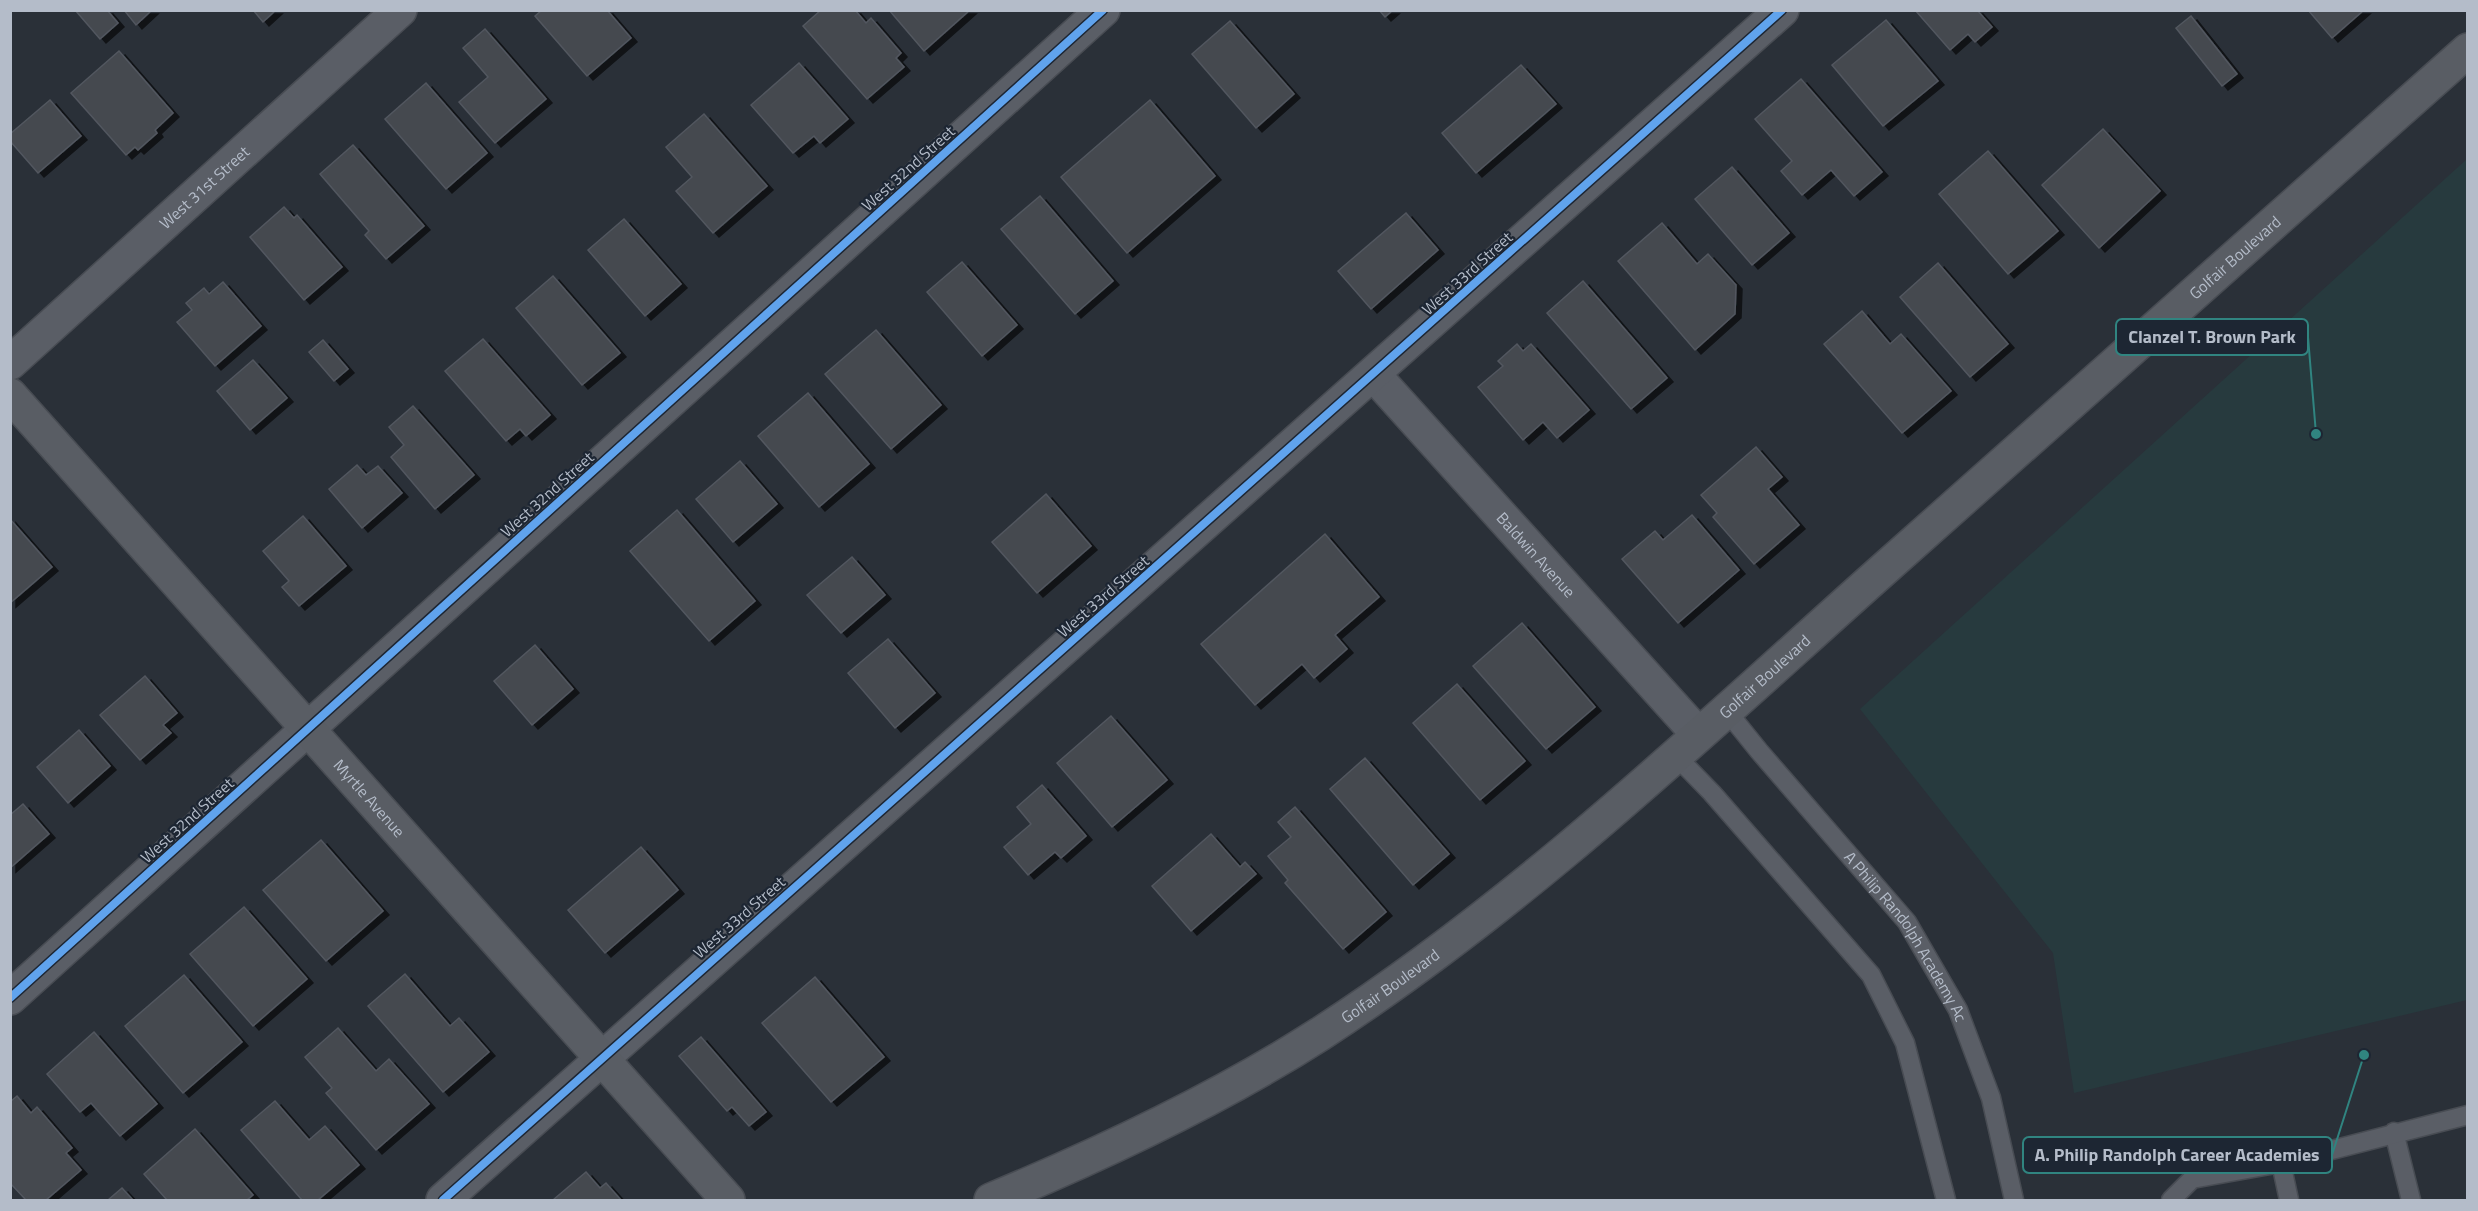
<svg xmlns="http://www.w3.org/2000/svg" width="2478" height="1211" viewBox="0 0 2478 1211" font-family="'Titillium Web',sans-serif">
  <style>
    .green { fill: #273a3e }
    .building { fill: #444950; stroke: #52575f; stroke-width: 1.5; filter: url(#shadow) }
    .lines { fill: none; stroke-linecap: round; stroke-linejoin: round }
    .lane-casing { stroke: #484c53; stroke-width: 21 }
    .street-casing { stroke: #484c53; stroke-width: 36 }
    .secondary-casing { stroke: #484c53; stroke-width: 36 }
    .lane { stroke: #5a5e66; stroke-width: 18 }
    .street { stroke: #5a5e66; stroke-width: 33 }
    .secondary { stroke: #595d64; stroke-width: 33 }
    .cycleway-casing { stroke: #1d2633; stroke-width: 11 }
    .cycleway { stroke: #60a3ed; stroke-width: 8 }
    .labels { text-anchor: middle; stroke-width: 4.5; stroke-linejoin: round; paint-order: stroke }
    .street-label { font-size: 16px; fill: #b4bcc9; stroke: #1d2633 }
    .leader { fill: none; stroke: #308480; stroke-width: 2 }
    .callout-dot { fill: #308480; stroke: #1d2633; stroke-width: 2 }
    .callout { fill: #1d2633; stroke: #308480; stroke-width: 2 }
    .callout-label { font-size: 18px; text-anchor: middle; font-weight: bold; fill: #b4bcc9 }
  </style>
  <defs>
    <filter id="shadow"><feDropShadow dx="6" dy="4" stdDeviation="0" flood-color="#0009"/></filter>
  </defs>
  <rect width="100%" height="100%" fill="#2a3038"/>
  <polygon class="green" points="2467,159 2467,1000 2074,1093 2053,953 1860,709"/>
  <g class="building">
    <polygon points="75,10 107,10 118,23 100,39"/>
    <polygon points="124,10 152,10 136,25"/>
    <polygon points="253,10 276,10 263,22"/>
    <polygon points="542,10 607,10 631,38 587,76 535,16"/>
    <polygon points="821,10 855,10 866,23 871,18 901,53 896,58 904,67 867,99 803,26"/>
    <polygon points="889,10 970,10 924,51"/>
    <polygon points="1379,10 1393,10 1385,17"/>
    <polygon points="1915,10 1977,10 1992,27 1975,42 1968,34 1950,50"/>
    <polygon points="2308,10 2364,10 2332,38"/>
    <polygon points="2191,16 2237,74 2222,86 2176,28"/>
    <polygon points="1886,20 1938,81 1883,126 1832,65"/>
    <polygon points="1230,21 1294,94 1256,128 1192,54"/>
    <polygon points="485,29 546,99 495,143 459,102 488,77 463,48"/>
    <polygon points="119,51 173,113 155,130 157,133 138,150 135,147 126,155 71,93"/>
    <polygon points="799,63 848,119 820,143 814,136 793,153 751,105"/>
    <polygon points="1521,65 1556,104 1476,173 1442,133"/>
    <polygon points="1801,79 1882,172 1854,196 1831,170 1802,195 1781,171 1792,161 1755,119"/>
    <polygon points="426,83 487,153 446,189 385,119"/>
    <polygon points="50,100 81,136 38,173 10,141 10,134"/>
    <polygon points="1150,100 1215,176 1127,253 1061,177"/>
    <polygon points="704,114 767,186 713,233 676,191 692,177 666,147"/>
    <polygon points="2103,129 2160,191 2099,248 2042,185"/>
    <polygon points="353,145 424,226 386,259 365,235 369,231 320,174"/>
    <polygon points="1988,151 2058,231 2008,274 1939,194"/>
    <polygon points="1732,167 1789,233 1752,265 1695,199"/>
    <polygon points="1040,196 1113,281 1075,314 1001,229"/>
    <polygon points="284,207 294,218 297,215 342,267 304,300 250,237"/>
    <polygon points="1406,213 1438,250 1371,309 1338,271"/>
    <polygon points="624,219 681,284 645,316 588,250"/>
    <polygon points="1662,223 1697,264 1708,254 1736,285 1735,314 1695,350 1618,261"/>
    <polygon points="962,262 1017,325 982,356 927,292"/>
    <polygon points="1938,263 2008,344 1970,377 1900,297"/>
    <polygon points="553,276 620,353 582,385 516,308"/>
    <polygon points="1583,281 1667,378 1631,409 1547,313"/>
    <polygon points="223,282 261,326 215,366 177,322 192,310 186,303 204,288 209,294"/>
    <polygon points="1862,311 1890,344 1901,334 1951,391 1902,433 1824,344"/>
    <polygon points="876,330 941,405 891,449 825,374"/>
    <polygon points="483,339 550,415 526,436 520,429 506,441 445,371"/>
    <polygon points="323,340 348,369 334,381 309,352"/>
    <polygon points="1517,344 1523,351 1531,344 1589,410 1557,438 1543,422 1523,440 1478,387 1503,366 1498,361"/>
    <polygon points="253,360 287,398 250,430 217,391"/>
    <polygon points="808,393 869,464 819,507 758,436"/>
    <polygon points="413,406 474,475 435,509 391,457 404,445 389,427"/>
    <polygon points="1756,447 1782,477 1768,489 1799,525 1754,564 1713,517 1717,513 1701,495"/>
    <polygon points="740,461 777,504 733,542 696,499"/>
    <polygon points="357,465 366,475 378,466 402,493 362,528 329,489"/>
    <polygon points="1046,494 1091,546 1037,593 992,542"/>
    <polygon points="677,510 755,601 709,641 630,551"/>
    <polygon points="1692,515 1739,570 1678,623 1622,559 1655,531 1663,540"/>
    <polygon points="303,516 346,566 299,606 282,587 289,581 263,551"/>
    <polygon points="10,519 52,567 10,603"/>
    <polygon points="1325,534 1379,597 1335,635 1347,649 1314,678 1302,664 1255,705 1201,644"/>
    <polygon points="852,557 885,595 841,633 807,595"/>
    <polygon points="1522,623 1595,707 1546,749 1473,666"/>
    <polygon points="888,639 935,693 895,728 848,673"/>
    <polygon points="535,645 573,689 532,725 494,681"/>
    <polygon points="145,676 177,713 163,725 171,733 140,760 100,715"/>
    <polygon points="1457,684 1525,761 1480,800 1413,723"/>
    <polygon points="1111,716 1167,780 1112,827 1057,763"/>
    <polygon points="79,730 110,766 68,803 37,767"/>
    <polygon points="1365,758 1449,854 1413,885 1330,789"/>
    <polygon points="1042,785 1086,836 1061,858 1055,852 1028,875 1004,847 1031,824 1017,807"/>
    <polygon points="23,804 49,834 10,868 10,815"/>
    <polygon points="1295,807 1386,912 1343,949 1285,883 1288,880 1268,856 1291,837 1278,822"/>
    <polygon points="1211,834 1240,867 1245,862 1256,874 1191,931 1152,886"/>
    <polygon points="321,840 383,911 326,961 263,890"/>
    <polygon points="641,847 678,890 605,953 568,910"/>
    <polygon points="244,907 307,979 253,1026 190,954"/>
    <polygon points="405,974 450,1026 459,1018 489,1052 443,1092 368,1006"/>
    <polygon points="184,975 242,1042 183,1093 125,1026"/>
    <polygon points="815,977 884,1057 831,1102 762,1023"/>
    <polygon points="338,1028 376,1071 389,1059 429,1104 376,1150 326,1093 332,1088 305,1057"/>
    <polygon points="94,1032 157,1104 120,1136 91,1103 80,1112 47,1074"/>
    <polygon points="701,1037 766,1112 749,1126 732,1107 727,1111 679,1056"/>
    <polygon points="17,1096 31,1113 37,1107 72,1148 66,1153 81,1170 46,1200 26,1200 10,1183 10,1102"/>
    <polygon points="275,1101 309,1140 325,1126 359,1165 318,1200 302,1200 241,1130"/>
    <polygon points="195,1129 253,1195 247,1200 167,1200 144,1174"/>
    <polygon points="586,1172 600,1188 606,1183 621,1200 553,1200"/>
    <polygon points="122,1188 133,1200 108,1200"/>
  </g>
  <g class="lines">
    <g class="lane-casing">
      <g id="lane">
        <path id="s1" d="M1726 710 1759 751 1907 922 1958 1010 1991 1098 2014 1200"/>
        <polyline points="1675,755 1712,793 1871,975 1905,1043 1946,1200"/>
        <polyline points="2394,1132 2411,1200"/>
        <polyline points="2281,1163 2289,1200"/>
        <polyline points="2171,1200 2192,1179 2281,1163 2468,1115"/>
      </g>
    </g>
    <g class="street-casing">
      <g id="street">
        <path id="s2" d="M10 363 400 10"/>
        <path id="s3" d="M1374 375 1698 734"/>
        <polyline points="10,998 1103,10"/>
        <polyline points="443,1200 1782,10"/>
      </g>
    </g>
    <g class="secondary-casing">
      <g id="secondary">
        <path id="s4" d="M10 395 728 1200"/>
        <path id="s5" d="M991 1200C1104 1153 1217 1100 1320 1034 1521 904 1696 737 1874 578 2072 402 2270 226 2468 50"/>
      </g>
    </g>
    <use href="#lane" class="lane"/>
    <use href="#street" class="street"/>
    <use href="#secondary" class="secondary"/>
    <g class="cycleway-casing">
      <g id="cycleway">
        <polyline points="10,998 1103,10"/>
        <polyline points="443,1200 1782,10"/>
      </g>
    </g>
    <use href="#cycleway" class="cycleway"/>
  </g>
  <g class="labels">
    <g class="street-label">
      <text transform="translate(908 168) rotate(-42)" y="6">West 32nd Street</text>
      <text dy="6" stroke="none"><textPath href="#s2" startOffset="262">West 31st Street</textPath></text>
      <text dy="6" stroke="none"><textPath href="#s5" startOffset="1570">Golfair Boulevard</textPath></text>
      <text transform="translate(1467 273) rotate(-42)" y="6">West 33rd Street</text>
      <text transform="translate(547 494) rotate(-42)" y="6">West 32nd Street</text>
      <text dy="6" stroke="none"><textPath href="#s3" startOffset="242">Baldwin Avenue</textPath></text>
      <text transform="translate(1103 596) rotate(-41)" y="6">West 33rd Street</text>
      <text dy="6" stroke="none"><textPath href="#s5" startOffset="940">Golfair Boulevard</textPath></text>
      <text dy="6" stroke="none"><textPath href="#s4" startOffset="540">Myrtle Avenue</textPath></text>
      <text transform="translate(187 820) rotate(-42)" y="6">West 32nd Street</text>
      <text transform="translate(739 917) rotate(-41)" y="6">West 33rd Street</text>
      <text dy="6" stroke="none"><textPath href="#s1" startOffset="290">A Philip Randolph Academy Ac</textPath></text>
      <text dy="6" stroke="none"><textPath href="#s5" startOffset="454">Golfair Boulevard</textPath></text>
    </g>
  </g>
  <path class="leader" d="M2316 434L2308 337M2364 1055L2332 1155"/>
  <g class="callout-dot">
    <circle cx="2316" cy="434" r="6"/>
    <circle cx="2364" cy="1055" r="6"/>
  </g>
  <g class="callout">
    <rect x="2116" y="319" width="192" height="36" rx="6"/>
    <rect x="2023" y="1137" width="309" height="36" rx="6"/>
  </g>
  <g class="callout-label">
    <text x="2212" y="343">Clanzel T. Brown Park</text>
    <text x="2177" y="1161">A. Philip Randolph Career Academies</text>
  </g>
  <rect width="2478" height="1211" fill="none" stroke="#b4bcc9" stroke-width="24"/>
</svg>
